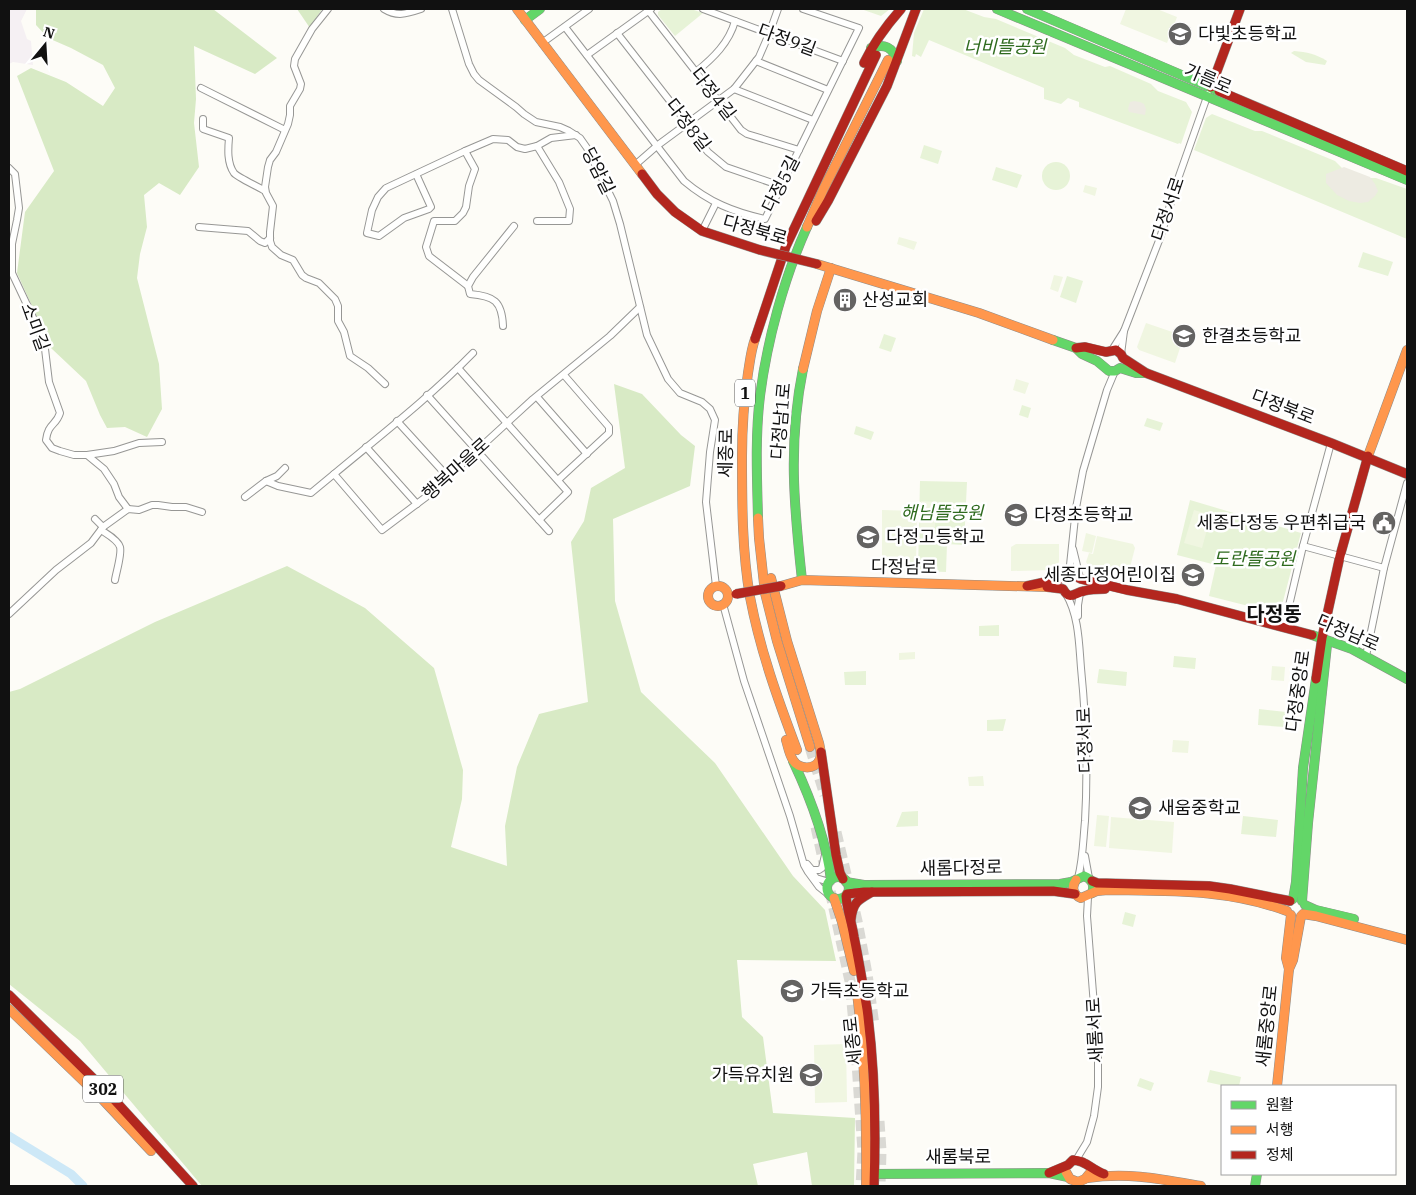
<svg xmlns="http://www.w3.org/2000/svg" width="1416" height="1195" viewBox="0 0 1416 1195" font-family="'IBM Plex Serif','Noto Sans KR',serif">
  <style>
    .industrial { fill: #f5f0f3 }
    .green { fill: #e7f3d7 }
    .forest { fill: #d8eac5 }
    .pitch { fill: #f0f6e1 }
    .plaza { fill: #edebe2 }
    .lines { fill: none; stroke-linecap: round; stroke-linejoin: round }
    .river { stroke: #cde8f7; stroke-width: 9 }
    .highway-tunnel { stroke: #dad9d4; stroke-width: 11; stroke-dasharray: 11 5.5; stroke-linecap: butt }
    .street-casing { stroke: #979795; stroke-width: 8 }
    .fast-casing { stroke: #8e8d8b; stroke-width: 10 }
    .slow-casing { stroke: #8e8d8b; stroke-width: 10 }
    .jam-casing { stroke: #8e8d8b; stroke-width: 10 }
    .street { stroke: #fffffe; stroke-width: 6 }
    .fast { stroke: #63d668; stroke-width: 9 }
    .slow { stroke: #ff974d; stroke-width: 9 }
    .jam { stroke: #b3261e; stroke-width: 9 }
    .jam-bridge-casing { stroke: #8e8d8b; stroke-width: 10; stroke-linecap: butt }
    .jam-bridge { stroke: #b3261e; stroke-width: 9 }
    .labels { text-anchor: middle; stroke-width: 5; stroke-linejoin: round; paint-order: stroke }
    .shield { fill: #fff; stroke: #585858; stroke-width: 1 }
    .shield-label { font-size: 16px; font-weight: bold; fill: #111 }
    .poi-label { font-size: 18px; fill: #111; stroke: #fff; text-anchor: start }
    .street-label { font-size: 18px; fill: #111; stroke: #fff }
    .park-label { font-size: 18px; font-style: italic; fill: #2f6b1f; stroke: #fff }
    .quarter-label { font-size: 20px; font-weight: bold; fill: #111; stroke: #fff }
  </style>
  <rect width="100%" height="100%" fill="#fdfcf7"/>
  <polygon class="industrial" points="9,9 27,9 21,21 27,39 31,41 33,65 13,62 9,64"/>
  <g class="green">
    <polygon points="662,9 691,9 703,13 675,36 658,15 658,12"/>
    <polygon points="861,9 890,9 881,16"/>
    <polygon points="924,9 963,9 984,17 996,19 1065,48 1074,55 1105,67 1110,66 1151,84 1158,91 1186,102 1192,112 1181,144 1179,143 1178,144 1079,107 1079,102 1068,98 1061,104 1044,99 1044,88 929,40 921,57 916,54 915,57 912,56 914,33"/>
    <path d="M1294 51C1307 52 1316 54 1327 61L1325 65 1306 62 1291 53Z"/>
    <polygon points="1212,114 1255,131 1262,131 1335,161 1343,169 1368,178 1376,178 1407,189 1407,239 1194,150 1206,118"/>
    <polygon points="924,145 942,151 938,164 920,158"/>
    <circle cx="1056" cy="176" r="14"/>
    <polygon points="996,167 1022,175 1017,188 992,180"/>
    <polygon points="1363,252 1393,262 1388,276 1358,267"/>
    <polygon points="1067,276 1083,281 1076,303 1060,297"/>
    <polygon points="884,334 896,338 891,352 879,348"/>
    <polygon points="1022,405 1031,408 1028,418 1019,415"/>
    <polygon points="1147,418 1163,423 1160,431 1144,426"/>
    <polygon points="856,426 874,432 871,440 854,434"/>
    <polygon points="920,481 967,482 964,545 947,544 946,572 918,571"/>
    <polygon points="1190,500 1301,533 1281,609 1276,613 1209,596 1216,565 1177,555"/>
    <polygon points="999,625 999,636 979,636 979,626"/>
    <polygon points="1174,656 1196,658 1195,669 1173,667"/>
    <polygon points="1099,669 1127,672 1126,686 1097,683"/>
    <polygon points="866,671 866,685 845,685 844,672"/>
    <polygon points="1259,709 1286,712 1284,727 1258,725"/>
    <polygon points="1006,719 1003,731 987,731 987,720"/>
    <polygon points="918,811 918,826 896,827 902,812"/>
    <polygon points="1243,816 1278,820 1276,837 1241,834"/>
    <polygon points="1125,912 1136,915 1133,927 1122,924"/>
    <polygon points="1210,1070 1241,1077 1239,1086 1225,1086 1207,1082"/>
    <polygon points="1140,1078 1154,1083 1151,1091 1137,1086"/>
  </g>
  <g class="forest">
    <polygon points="36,9 213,9 277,58 255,74 194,46 196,99 194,123 199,167 180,195 159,183 144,195 147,227 140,254 137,278 159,364 162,409 147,437 125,427 107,428 100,415 86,381 51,348 17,273 25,212 54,171 17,76 31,68 66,82 103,106 115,88 103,65 71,48 48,38 36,25"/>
    <polygon points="297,9 322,9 310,28"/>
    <polygon points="614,384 642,394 681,435 695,446 690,486 613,519 615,601 641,692 715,763 793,876 825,910 836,961 737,960 742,1017 763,1037 773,1113 855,1118 854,1186 812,1186 807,1152 753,1164 758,1186 202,1186 80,1041 9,984 9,692 20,689 155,622 287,566 365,608 434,668 463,770 462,799 451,847 507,866 505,826 517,767 539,714 588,702 571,542 584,521 591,488 625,468"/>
  </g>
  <g class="pitch">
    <polygon points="1126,9 1157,9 1177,17 1167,43 1120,24"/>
    <polygon points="1085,185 1097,188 1095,196 1083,192"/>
    <polygon points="899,237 917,242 914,250 897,244"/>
    <polygon points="1054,275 1063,277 1058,292 1050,289"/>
    <polygon points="1146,323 1184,336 1175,363 1139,350 1137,347"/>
    <polygon points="1016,379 1029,383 1025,394 1013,390"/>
    <polygon points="921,501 936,502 935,527 920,527"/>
    <polygon points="882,510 917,511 916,566 882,566"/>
    <polygon points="1194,510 1211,515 1202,548 1184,543"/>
    <polygon points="1086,533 1096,536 1092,553 1082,551"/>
    <polygon points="1097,536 1133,544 1135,548 1128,575 1089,567 1086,562 1089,553 1093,554"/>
    <polygon points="1016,544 1059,544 1059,562 1053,570 1011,571 1011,547"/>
    <polygon points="915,652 915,659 899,660 899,653"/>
    <polygon points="1272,666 1285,667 1284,681 1271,680"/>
    <polygon points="1173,740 1189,741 1188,753 1172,752"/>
    <polygon points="983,776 984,786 969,786 968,777"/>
    <polygon points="1097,815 1109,816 1106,847 1094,846"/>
    <polygon points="1111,817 1174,822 1172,853 1109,848"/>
    <polygon points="846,1044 847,1102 815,1103 814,1045"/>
  </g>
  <g class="plaza">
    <polygon points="1134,101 1140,102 1144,104 1146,109 1145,115 1129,112 1128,109 1130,102"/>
    <polygon points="1344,167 1370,177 1375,184 1378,191 1375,196 1368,202 1360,203 1349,201 1337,195 1326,183 1326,174"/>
  </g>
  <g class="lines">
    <polyline class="river" points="9,1136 71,1174 83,1186"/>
    <g class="highway-tunnel">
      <polyline points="810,747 825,795"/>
      <polyline points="816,827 850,981 855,1034 863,1151 861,1186"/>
      <polyline points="836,832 857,921 867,974 874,1025"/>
      <polyline points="879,1121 881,1151 880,1186"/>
    </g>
    <g class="street-casing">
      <g id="street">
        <polyline points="328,9 312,29 295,59 294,66 301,84 300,89 290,106 290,115 288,124 276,152 270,160 268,167 265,187 266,193 273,206 270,232 270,241 272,247 281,255 293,260 302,275 306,278 319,283 335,299 338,306 338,321 344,332 350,356 368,368 385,384"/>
        <path d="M384 9C397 17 406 14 421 9"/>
        <polyline points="452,9 469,64 474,74 479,80 516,107 524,114 536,122 560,127 569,131 580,138 587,148 613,201 620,224 647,335 668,379 680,393 702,402 710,409 715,420 710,452 706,502 716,586"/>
        <polyline points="647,9 741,130 747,134 799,150"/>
        <polyline points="703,9 843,61"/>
        <path d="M565 27 684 181C709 202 733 212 765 219L859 28 803 9"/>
        <polyline points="617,33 687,123 699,141 708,152 726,167 781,186"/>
        <polyline points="542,43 589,9"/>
        <polyline points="587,55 651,9"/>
        <polyline points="756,61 828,90"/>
        <path d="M696 72C713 58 729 43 735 21"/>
        <polyline points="201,88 285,130"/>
        <polyline points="734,89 813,120"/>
        <path d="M203 119V129L229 138C228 149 227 163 234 173 237 177 259 187 265 191"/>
        <polyline points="537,146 551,138 576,135"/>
        <polyline points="465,151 493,139 508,140 517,147 525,149 537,146 559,182 570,209 569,221 537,221"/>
        <polyline points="635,165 658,145 734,89 759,57 769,34 778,9"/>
        <path d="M9 168 15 174 19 208 17 220 12 244V273L37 326 45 349 49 382 60 413C56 426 48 423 46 440L52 448 60 451 74 455H87L104 469 114 484 119 497 128 509"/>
        <polyline points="416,174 431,207 429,209 404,218 379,236 367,233 372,210 378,197 386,188 465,151 475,169 469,186 466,207 463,213 455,221 434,221 426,247 429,256 468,286"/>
        <polyline points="199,227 248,231 260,241 265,243 270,238"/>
        <polyline points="702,231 716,203"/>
        <path d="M503 326C502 301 494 296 470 294L468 286 473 277 514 226"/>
        <polyline points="1112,350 1124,331 1160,238 1178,179 1208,94"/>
        <polyline points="1121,354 1124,331"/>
        <polyline points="458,368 568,492 539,520"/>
        <polyline points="427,395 549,531"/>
        <polyline points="537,397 587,454"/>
        <polyline points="397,421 448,477"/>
        <polyline points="366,447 417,504"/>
        <polyline points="87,455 114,451 139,443 162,442"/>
        <path d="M334 474C381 435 430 397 473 353"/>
        <polyline points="558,480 609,433 609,427 564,375"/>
        <polyline points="266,481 278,486 311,493 334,474 382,530 426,497 533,399 610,336 640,307"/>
        <polyline points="245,497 266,481 277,476 285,468"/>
        <polyline points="95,519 103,527"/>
        <path d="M101 530C107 534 118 540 120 547 122 554 116 573 115 580"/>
        <polyline points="1303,546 1384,568"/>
        <polyline points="1073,549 1080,578"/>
        <polyline points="1066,577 1070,565 1076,508 1083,471 1107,390 1115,371"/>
        <path d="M1066 594C1079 616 1079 644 1081 668 1086 719 1088 770 1085 821 1083 841 1083 859 1078 878"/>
        <polyline points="723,604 744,681 790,816 804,865 808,872 819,887 829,895"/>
        <polyline points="9,614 56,570 91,543 103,527 128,509 139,510 152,505 158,505 172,507 186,507 202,512"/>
        <polyline points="1078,616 1078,605 1080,593"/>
        <polyline points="1284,627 1303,546 1331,443"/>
        <polyline points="1366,656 1384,568 1407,483"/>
        <polyline points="1085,856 1089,878"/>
        <polyline points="807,864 812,870 819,870 822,868 825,855"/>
        <polyline points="814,875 816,878 829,882"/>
        <polyline points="1076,1160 1087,1142 1094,1116 1098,1087 1098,1057 1087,916 1088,897"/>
      </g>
    </g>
    <g class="fast-casing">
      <g id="fast">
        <polyline points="997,9 1407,180"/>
        <polyline points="1027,9 1219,91"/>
        <polyline points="525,20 540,9"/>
        <path d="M871 48C884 43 893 47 897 61"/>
        <polyline points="1053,340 1076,348 1082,354 1097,361 1109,371 1115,371 1120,368 1136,373 1146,373"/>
        <path d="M758 518C757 478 755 437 760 396 767 341 784 278 807 227"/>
        <path d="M802 580C794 506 788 443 803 369"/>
        <polyline points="1312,635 1352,649 1407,679"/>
        <path d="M793 761C811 799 826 838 831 880"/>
        <circle cx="838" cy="888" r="11"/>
        <path d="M846 882 864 885 1060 884 1071 882 1084 876C1092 879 1095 885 1092 893"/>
        <polyline points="1293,899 1296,882 1303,768 1316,679"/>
        <polyline points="1302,901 1308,823 1327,645"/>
        <polyline points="1305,905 1316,910 1354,919"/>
        <polyline points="869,1174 1049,1173 1068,1177"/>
        <polyline points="1255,1186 1257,1174"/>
      </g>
    </g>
    <g class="slow-casing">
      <g id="slow">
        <polyline points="517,9 642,174"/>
        <polyline points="807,227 823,190 888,60"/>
        <polyline points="817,264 979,313 1053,340"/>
        <path d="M755 339C751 350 750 361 748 373 744 400 742 428 742 456 742 503 742 551 750 597 760 650 778 700 797 750"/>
        <polyline points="803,369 817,311 831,268"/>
        <polyline points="1368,456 1407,350"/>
        <polyline points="758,518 759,538 765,593 777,641 810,747"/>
        <path d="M771 578 787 641 819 743C820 748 822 754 820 759 815 771 798 769 793 760 789 754 788 746 786 740"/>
        <polyline points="781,586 802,580 1047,587"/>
        <circle cx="718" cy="596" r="10"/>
        <path d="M1076 880C1071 887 1073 895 1081 898L1097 891 1108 890C1170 891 1228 889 1287 911"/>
        <polyline points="834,898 842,922 854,971"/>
        <polyline points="1303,914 1316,916 1407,940"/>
        <polyline points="1289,969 1293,960 1301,916"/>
        <path d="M857 993C865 1057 867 1121 866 1186"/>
        <polyline points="9,1009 104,1101 151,1151"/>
        <polyline points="1277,1086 1289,969 1286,958 1291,915"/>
        <polyline points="1066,1172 1070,1179 1078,1182 1085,1179 1089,1174"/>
        <path d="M1087 1178C1128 1172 1161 1179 1201 1186"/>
      </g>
    </g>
    <g class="jam-casing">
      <g id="jam">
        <path d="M864 63C874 42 886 26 901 9"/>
        <polyline points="1211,87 1240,9"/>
        <polyline points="1219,91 1407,171"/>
        <polyline points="642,174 657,194 675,212 702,231 760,250"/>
        <polyline points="816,221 828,201 887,86 916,9"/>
        <polyline points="755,339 786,246 876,55"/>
        <polyline points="1076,348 1085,347 1106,352 1116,350 1121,354 1123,358 1146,373 1331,443 1407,474"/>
        <polyline points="1027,586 1064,578 1073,575 1081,579 1127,590 1177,599 1312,635"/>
        <path d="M1047 587 1063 589C1070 601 1074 593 1084 591 1091 589 1098 589 1105 589"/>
        <polyline points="1316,679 1322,638 1340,556 1368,456"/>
        <polyline points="821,752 836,855 840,873 843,879"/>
        <polyline points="1092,881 1097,883 1209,886 1230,889 1290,901"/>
        <polyline points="847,894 864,892 1053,891 1075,894"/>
        <path d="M846 896C847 910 852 923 854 937 859 961 863 985 867 1009 875 1068 876 1127 874 1186"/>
        <path d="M851 919C853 902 858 900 872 892"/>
        <polyline points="9,995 109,1094 193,1186"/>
        <path d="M1049 1173 1068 1165 1073 1160C1085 1160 1092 1170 1104 1174"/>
      </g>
    </g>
    <use href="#street" class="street"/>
    <use href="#fast" class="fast"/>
    <use href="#slow" class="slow"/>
    <use href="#jam" class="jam"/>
    <g class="jam-bridge-casing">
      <g id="jam-bridge">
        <polyline points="760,250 817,264"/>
        <polyline points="736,594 781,586"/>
      </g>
    </g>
    <use href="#jam-bridge" class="jam-bridge"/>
  </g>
  <defs>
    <g id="school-disc" transform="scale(1.25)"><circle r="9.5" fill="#646362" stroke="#fff"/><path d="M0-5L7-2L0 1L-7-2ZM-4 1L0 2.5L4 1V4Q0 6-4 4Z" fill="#fff"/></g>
    <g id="building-disc" transform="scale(1.25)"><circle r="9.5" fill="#646362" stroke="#fff"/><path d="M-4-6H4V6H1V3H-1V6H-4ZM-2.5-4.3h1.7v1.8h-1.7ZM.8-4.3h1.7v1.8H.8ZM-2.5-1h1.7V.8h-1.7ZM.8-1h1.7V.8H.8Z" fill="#fff"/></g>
    <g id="civic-disc" transform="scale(1.25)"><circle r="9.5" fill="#646362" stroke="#fff"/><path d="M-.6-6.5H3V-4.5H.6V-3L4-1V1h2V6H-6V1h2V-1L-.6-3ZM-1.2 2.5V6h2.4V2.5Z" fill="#fff"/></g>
  </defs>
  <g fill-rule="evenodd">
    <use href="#school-disc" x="1180" y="34"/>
    <use href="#building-disc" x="845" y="300"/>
    <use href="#school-disc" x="1184" y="336"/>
    <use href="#school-disc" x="1016" y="515"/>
    <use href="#civic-disc" x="1384" y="523"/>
    <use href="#school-disc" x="868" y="537"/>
    <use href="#school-disc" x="1193" y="575"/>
    <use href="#school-disc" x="1140" y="808"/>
    <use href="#school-disc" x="792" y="991"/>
    <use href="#school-disc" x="811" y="1075"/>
  </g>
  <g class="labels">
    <g class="shield">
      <rect x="735" y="379.5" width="20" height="27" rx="4"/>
      <rect x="83" y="1075.5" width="40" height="27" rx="4"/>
    </g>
    <g class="shield-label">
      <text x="745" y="399">1</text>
      <text x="103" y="1095">302</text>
    </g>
    <g class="poi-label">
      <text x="1198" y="40">다빛초등학교</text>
      <text x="862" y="306">산성교회</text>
      <text x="1202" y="342">한결초등학교</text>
      <text x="1034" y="521">다정초등학교</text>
      <text x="1366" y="529" text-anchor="end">세종다정동 우편취급국</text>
      <text x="886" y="543">다정고등학교</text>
      <text x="1176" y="581" text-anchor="end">세종다정어린이집</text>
      <text x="1158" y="814">새움중학교</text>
      <text x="810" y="997">가득초등학교</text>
      <text x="794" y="1081" text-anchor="end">가득유치원</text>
    </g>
    <g class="street-label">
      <text transform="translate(787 40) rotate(20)" y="6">다정9길</text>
      <text transform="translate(1208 79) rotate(23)" y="6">가름로</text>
      <text transform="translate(713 94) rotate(52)" y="6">다정4길</text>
      <text transform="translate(688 125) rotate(52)" y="6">다정8길</text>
      <text transform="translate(598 171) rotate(63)" y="6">당암길</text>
      <text transform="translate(781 184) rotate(-63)" y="6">다정5길</text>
      <text transform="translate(1168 209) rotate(-71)" y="6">다정서로</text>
      <text transform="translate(755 230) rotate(16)" y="6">다정북로</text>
      <text transform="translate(35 327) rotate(70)" y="6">소미길</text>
      <text transform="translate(1283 407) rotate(21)" y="6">다정북로</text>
      <text transform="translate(781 421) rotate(-85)" y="6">다정남1로</text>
      <text transform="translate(726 453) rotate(-89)" y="6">세종로</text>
      <text transform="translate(456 469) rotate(-42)" y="6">행복마을로</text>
      <text transform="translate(904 567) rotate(1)" y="6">다정남로</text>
      <text transform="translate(1348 633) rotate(23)" y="6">다정남로</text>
      <text transform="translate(1298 691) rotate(-82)" y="6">다정중앙로</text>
      <text transform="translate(1085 740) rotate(-92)" y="6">다정서로</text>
      <text transform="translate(961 868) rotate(-1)" y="6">새롬다정로</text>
      <text transform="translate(1267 1026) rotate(-84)" y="6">새롬중앙로</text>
      <text transform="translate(1095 1030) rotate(-93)" y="6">새롬서로</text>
      <text transform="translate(853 1041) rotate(-96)" y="6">세종로</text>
      <text x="958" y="1163">새롬북로</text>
    </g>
    <g class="park-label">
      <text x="1005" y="53">너비뜰공원</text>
      <text x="942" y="519">해님뜰공원</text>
      <text x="1254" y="565">도란뜰공원</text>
    </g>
    <g class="quarter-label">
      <text x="1274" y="621">다정동</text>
    </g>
  </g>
  <rect width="1416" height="1195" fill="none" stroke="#111111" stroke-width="20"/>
  <rect x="1221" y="1085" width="175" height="90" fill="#ffffff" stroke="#a0a0a0"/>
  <rect x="1231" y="1101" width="25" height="8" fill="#63d668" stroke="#a0a0a0"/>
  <text x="1266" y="1110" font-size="15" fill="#111111">원활</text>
  <rect x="1231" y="1126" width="25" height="8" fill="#ff974d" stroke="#a0a0a0"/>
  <text x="1266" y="1135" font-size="15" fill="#111111">서행</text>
  <rect x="1231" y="1151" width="25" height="8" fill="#b3261e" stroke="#a0a0a0"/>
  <text x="1266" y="1160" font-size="15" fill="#111111">정체</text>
  <g transform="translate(45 45) rotate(18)" stroke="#ffffff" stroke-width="4" paint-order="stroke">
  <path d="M0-4L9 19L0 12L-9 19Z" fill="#111111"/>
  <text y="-8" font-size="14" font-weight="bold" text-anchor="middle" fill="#111111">N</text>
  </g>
</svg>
